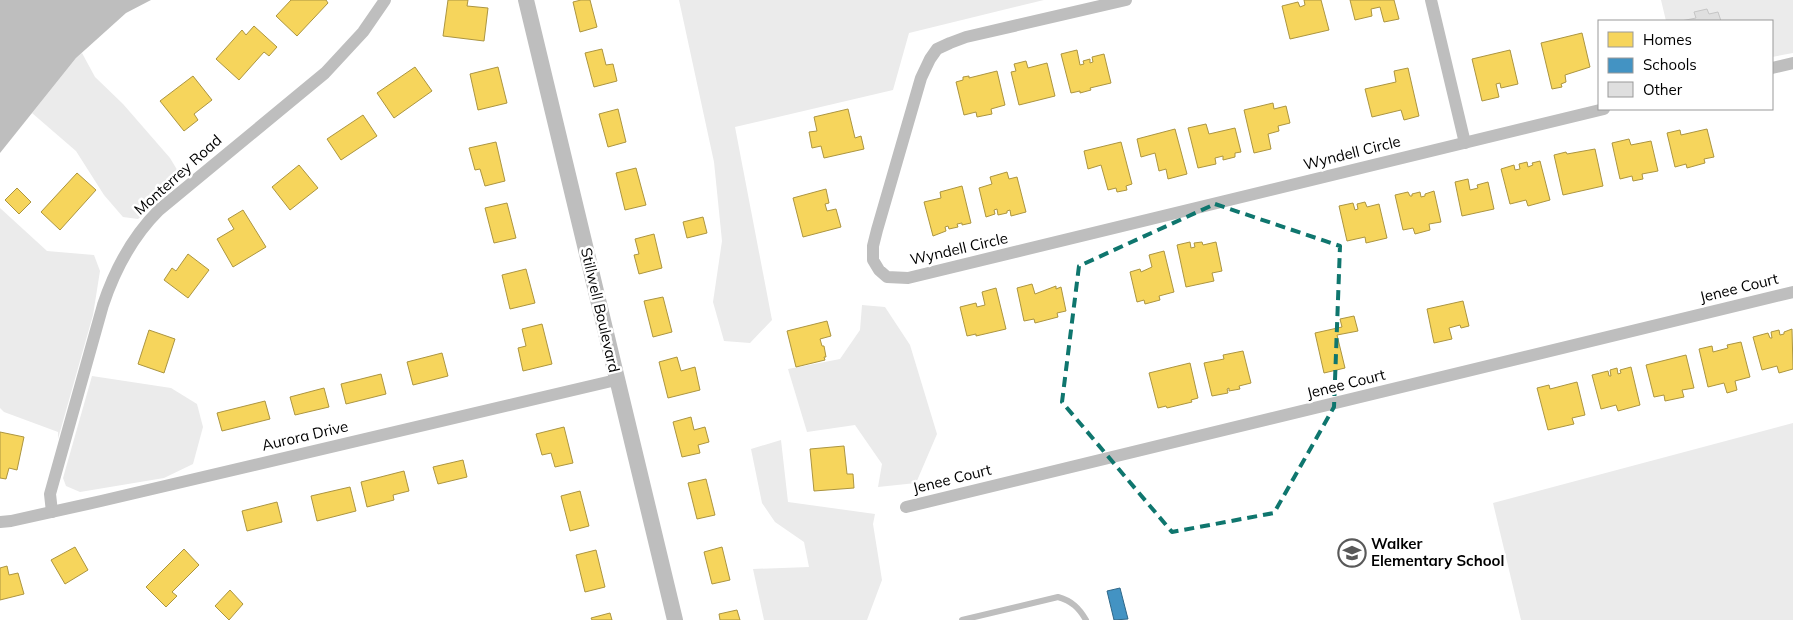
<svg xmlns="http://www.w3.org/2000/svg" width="1793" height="620" viewBox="0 0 1793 620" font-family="Mulish,sans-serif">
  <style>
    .green { fill: #ebebeb }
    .water { fill: #bebebe }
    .homes { fill: #f6d55c; stroke: #ac9540 }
    .schools { fill: #4393c3; stroke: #2f6788 }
    .building { fill: #dfdfdf; stroke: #c6c6c6 }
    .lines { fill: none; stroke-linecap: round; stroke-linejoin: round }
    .service { stroke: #bebebe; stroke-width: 6 }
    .minor { stroke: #bebebe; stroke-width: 12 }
    .tertiary { stroke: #bebebe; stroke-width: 16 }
    .marked { fill: none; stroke: #0f766e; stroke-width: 4; stroke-dasharray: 10 6; stroke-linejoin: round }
    .labels { text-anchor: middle; stroke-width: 5; stroke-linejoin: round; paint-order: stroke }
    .street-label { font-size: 15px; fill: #000; stroke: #fff }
    .poi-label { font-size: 15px; font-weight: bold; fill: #000; stroke: #fff; text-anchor: start }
  </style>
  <rect width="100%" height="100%" fill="#fff"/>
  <g class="green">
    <polygon points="679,0 1044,0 909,33 893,90 735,127 772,320 750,343 724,341 713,302 722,241 714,162"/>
    <polygon points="1661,0 1793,0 1793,53 1772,57 1772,21 1666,21"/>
    <polygon points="82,53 95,77 123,104 170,158 179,173 180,181 138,219 123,217 104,195 76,151 32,113 76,58"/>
    <polygon points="0,208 47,251 94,255 100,271 93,315 58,439 58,432 4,412 0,408"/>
    <polygon points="862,305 885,307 910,345 937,434 916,483 878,487 882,464 855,425 807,432 788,369 840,359 860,330"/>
    <polygon points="92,376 171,388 197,404 203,427 193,464 164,478 80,492 66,486 63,478"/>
    <polygon points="1793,423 1793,620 1521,620 1493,503"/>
    <polygon points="781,440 788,502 875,514 873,524 882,580 867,620 764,620 753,569 809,567 804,542 775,522 762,503 751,449"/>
  </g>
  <polygon class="water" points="0,0 151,0 126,13 76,58 0,153"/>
  <g class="homes">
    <polygon points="291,0 326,0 328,3 297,36 276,16"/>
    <polygon points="448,0 468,0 467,6 488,8 484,41 443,36"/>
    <polygon points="581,0 590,0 597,27 580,32 573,2"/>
    <polygon points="1304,0 1321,0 1329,30 1290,39 1282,6 1298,2 1300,7 1305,5"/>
    <polygon points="1350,0 1394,0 1399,19 1384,22 1380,7 1371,9 1372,16 1355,20"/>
    <polygon points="254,26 277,47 269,56 264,52 239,80 216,59 242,30 246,35"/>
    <polygon points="1582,33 1590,67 1565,75 1566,82 1561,84 1562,87 1552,89 1541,43"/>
    <polygon points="602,49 606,65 613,64 617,81 594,87 585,53"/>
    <polygon points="1077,50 1080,65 1084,64 1083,61 1090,59 1090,63 1093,62 1092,57 1104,54 1111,83 1090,88 1091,90 1080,93 1080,91 1071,93 1061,54"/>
    <polygon points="1510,50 1518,84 1501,88 1500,83 1496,84 1499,97 1482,101 1472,59"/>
    <polygon points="1026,61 1028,68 1047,63 1055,96 1019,105 1011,72 1016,71 1014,64"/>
    <polygon points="415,67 432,91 394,118 377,93"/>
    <polygon points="498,67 507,103 478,110 470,74"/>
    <polygon points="1408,68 1419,116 1404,120 1401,110 1372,117 1365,89 1396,82 1394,71"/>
    <polygon points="997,71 1005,105 991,109 992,114 977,117 976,112 964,115 956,82 963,80 963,77 969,76 969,78"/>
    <polygon points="193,76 212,100 194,114 198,120 184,131 160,101"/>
    <polygon points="1273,103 1274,109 1286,106 1290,123 1278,126 1279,131 1268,134 1271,149 1254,153 1244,110"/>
    <polygon points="618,109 626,142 608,147 599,114"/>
    <polygon points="848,109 855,138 861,136 864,149 824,158 821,146 812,148 809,132 817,131 814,117"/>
    <polygon points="363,115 377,136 341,160 327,139"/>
    <polygon points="1206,124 1209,134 1235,128 1241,152 1235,153 1235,157 1223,160 1223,156 1215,158 1216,164 1198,168 1188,128"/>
    <polygon points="1175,129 1187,174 1168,179 1166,169 1159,171 1155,153 1141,157 1137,139"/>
    <polygon points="1707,129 1714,157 1704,159 1705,163 1687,168 1686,164 1675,167 1667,133 1680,130 1681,135"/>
    <polygon points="1629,139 1631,145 1651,141 1658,171 1642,174 1643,179 1633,181 1632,176 1620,179 1612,143"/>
    <polygon points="496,142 505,181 485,186 480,169 475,170 469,148"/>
    <polygon points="1121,142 1132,184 1126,186 1127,190 1117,192 1116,188 1108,190 1101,165 1088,169 1084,151"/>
    <polygon points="1595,149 1603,186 1563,195 1554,155 1566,152 1567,154"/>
    <polygon points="1540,161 1550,200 1528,206 1526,200 1510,204 1501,169 1514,165 1515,170 1520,169 1519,164 1527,162 1528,167 1533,165 1532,163"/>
    <polygon points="299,165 318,188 290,210 272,187"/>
    <polygon points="636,168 646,205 625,210 616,173"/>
    <polygon points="1007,172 1009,179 1017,177 1026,212 1011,216 1010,210 1007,211 1007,213 998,215 997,209 994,210 995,214 986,217 979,188 992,184 990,177"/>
    <polygon points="77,173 96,190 60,230 41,212"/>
    <polygon points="1468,179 1470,190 1478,188 1477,185 1488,182 1494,209 1462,216 1455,182"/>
    <polygon points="962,186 971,223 962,225 962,223 957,224 958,227 949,229 948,226 945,227 946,231 933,236 924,202 941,198 940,192"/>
    <polygon points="17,188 31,202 19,214 5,200"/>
    <polygon points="826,189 829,203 825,204 827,211 836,209 841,227 803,237 793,198"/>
    <polygon points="1434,191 1441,222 1429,224 1430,230 1415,234 1413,228 1403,230 1395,195 1408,192 1410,196 1412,196 1412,194 1420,192 1421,197 1425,196 1425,194"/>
    <polygon points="1365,202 1367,207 1379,204 1387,238 1366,243 1365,237 1347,241 1339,206 1353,203 1355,210 1358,209 1357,204"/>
    <polygon points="507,203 516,238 494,243 485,208"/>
    <polygon points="243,210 266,247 233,267 217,239 234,229 228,219"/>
    <polygon points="703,217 707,233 687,238 683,222"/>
    <polygon points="654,234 662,268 639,274 634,255 639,254 635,239"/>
    <polygon points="1190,242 1191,248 1195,247 1194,243 1202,242 1203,245 1216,242 1222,271 1212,273 1214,281 1186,287 1177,245"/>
    <polygon points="1164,251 1174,292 1159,296 1160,300 1145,304 1144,300 1137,302 1130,272 1140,269 1141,272 1152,267 1149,255"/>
    <polygon points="188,254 209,270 188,298 164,280 172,268 176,271"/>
    <polygon points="526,269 535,303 510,309 502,275"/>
    <polygon points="1032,284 1035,294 1056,286 1056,289 1061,287 1066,311 1057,313 1058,317 1035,323 1034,319 1024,321 1017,288"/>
    <polygon points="996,288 1006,329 976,336 976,334 967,336 960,307 976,303 977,307 985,305 982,292"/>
    <polygon points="663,297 672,332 653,337 644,301"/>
    <polygon points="1463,301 1469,326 1461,328 1460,325 1449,328 1452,339 1434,343 1427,309"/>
    <polygon points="1354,316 1358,331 1337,335 1345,368 1324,373 1315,333 1342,327 1340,319"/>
    <polygon points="827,321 831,336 820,339 822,346 824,346 826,357 824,357 825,360 796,367 787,331"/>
    <polygon points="542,324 552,364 523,371 518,348 526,346 522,329"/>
    <polygon points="1792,329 1793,369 1779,373 1777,366 1762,370 1753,337 1768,333 1770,338 1772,338 1771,332 1779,330 1780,335 1784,334 1784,332"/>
    <polygon points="149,330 175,339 164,373 138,364"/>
    <polygon points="1741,342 1750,377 1735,381 1737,390 1727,393 1724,383 1708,387 1699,349 1712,346 1713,352 1728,348 1727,345"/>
    <polygon points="1243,351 1251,383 1239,386 1240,389 1229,391 1229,388 1227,389 1228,393 1212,396 1204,363 1224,359 1223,355"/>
    <polygon points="442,353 448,376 413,385 407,362"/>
    <polygon points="1686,355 1694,388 1682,390 1684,397 1665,401 1664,395 1654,397 1646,365"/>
    <polygon points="677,357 681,371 695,367 700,390 668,398 659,362"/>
    <polygon points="1190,363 1198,398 1191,400 1192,402 1167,408 1166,406 1158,408 1149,373"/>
    <polygon points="1631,367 1640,405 1618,411 1616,405 1601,409 1592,375 1608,371 1609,376 1611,376 1610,370 1617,368 1618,374 1621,373 1620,370"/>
    <polygon points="381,374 386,394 346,404 341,384"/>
    <polygon points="1577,382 1585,415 1572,418 1574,424 1548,430 1537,388 1549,385 1550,389"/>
    <polygon points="324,388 329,407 295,415 290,397"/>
    <polygon points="265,401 270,419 222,431 217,413"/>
    <polygon points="691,417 694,430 705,427 709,442 698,445 700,453 682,457 673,422"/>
    <polygon points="564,427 573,463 555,467 551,453 542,455 536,434"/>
    <polygon points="0,432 24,437 17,470 9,468 6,479 0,478"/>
    <polygon points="844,446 847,474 853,474 854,488 814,491 810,449"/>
    <polygon points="463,460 467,477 438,484 433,467"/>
    <polygon points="404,471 409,491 393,495 394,500 367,507 361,482"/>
    <polygon points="706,479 715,515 697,519 688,483"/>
    <polygon points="350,487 356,511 317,521 311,496"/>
    <polygon points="580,491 589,526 570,531 561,496"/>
    <polygon points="277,502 282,522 247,531 242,511"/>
    <polygon points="75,547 88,570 65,584 51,560"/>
    <polygon points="722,547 730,580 712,584 704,552"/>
    <polygon points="184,549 199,565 172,592 177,596 166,607 146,587"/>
    <polygon points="596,550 605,587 585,592 576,555"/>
    <polygon points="7,566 9,575 18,573 24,594 0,600 0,568"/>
    <polygon points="230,590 243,604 229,620 215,606"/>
    <polygon points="737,610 740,620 720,620 719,614"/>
    <polygon points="610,613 612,620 592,620 591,618"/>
  </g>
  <polygon class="schools" points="1120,588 1128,619 1114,620 1107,591"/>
  <polygon class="building" points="1707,9 1709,14 1718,12 1721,21 1681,21 1696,18 1694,12"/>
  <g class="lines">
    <path class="service" d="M962 620 1058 597C1072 601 1079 608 1086 620"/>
    <g class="minor">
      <polyline points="1126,0 966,37 950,43 937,49 930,59 921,78 877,230 873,246 873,260 879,270 887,277 908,278 1604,109"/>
      <polyline points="1431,0 1465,143"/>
      <polyline points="1772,68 1793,63"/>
      <polyline points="906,507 1793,292"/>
      <path d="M52 512 50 494 103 305C115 269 132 237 159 210L325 73 363 32 385 0"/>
      <polyline points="0,522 11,521 101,501 616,380"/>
    </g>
    <polyline class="tertiary" points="526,0 675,620"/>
  </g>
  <path class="marked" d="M1215 204 1340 246 1334 407 1274 513 1172 532 1062 402 1079 266Z"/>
  <defs>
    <g id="school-ring" transform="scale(1.4375)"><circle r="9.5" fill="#fff" stroke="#595959" stroke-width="1.5"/><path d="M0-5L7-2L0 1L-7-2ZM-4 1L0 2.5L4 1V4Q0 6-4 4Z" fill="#595959"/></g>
  </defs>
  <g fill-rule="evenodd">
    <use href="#school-ring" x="1352" y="553"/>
  </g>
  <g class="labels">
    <g class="street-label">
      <text transform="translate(1352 153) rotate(-14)" y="5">Wyndell Circle</text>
      <text transform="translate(178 175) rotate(-42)" y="5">Monterrey Road</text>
      <text transform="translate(959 249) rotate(-13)" y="5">Wyndell Circle</text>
      <text transform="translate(1739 288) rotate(-14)" y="5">Jenee Court</text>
      <text transform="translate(600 310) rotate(77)" y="5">Stillwell Boulevard</text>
      <text transform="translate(1346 384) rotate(-14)" y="5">Jenee Court</text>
      <text transform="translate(305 436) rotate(-13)" y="5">Aurora Drive</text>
      <text transform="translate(952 479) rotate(-14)" y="5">Jenee Court</text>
    </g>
    <g class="poi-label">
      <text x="1371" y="549">Walker<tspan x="1371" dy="17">Elementary School</tspan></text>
    </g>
  </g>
  <rect x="1598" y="20" width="175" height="90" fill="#ffffff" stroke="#999999"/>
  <rect x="1608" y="32" width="25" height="15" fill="#f6d55c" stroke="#999999"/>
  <text x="1643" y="45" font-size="15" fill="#000000">Homes</text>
  <rect x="1608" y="58" width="25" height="15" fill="#4393c3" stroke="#999999"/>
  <text x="1643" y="70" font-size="15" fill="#000000">Schools</text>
  <rect x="1608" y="82" width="25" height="15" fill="#dfdfdf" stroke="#999999"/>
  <text x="1643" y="95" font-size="15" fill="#000000">Other</text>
</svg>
